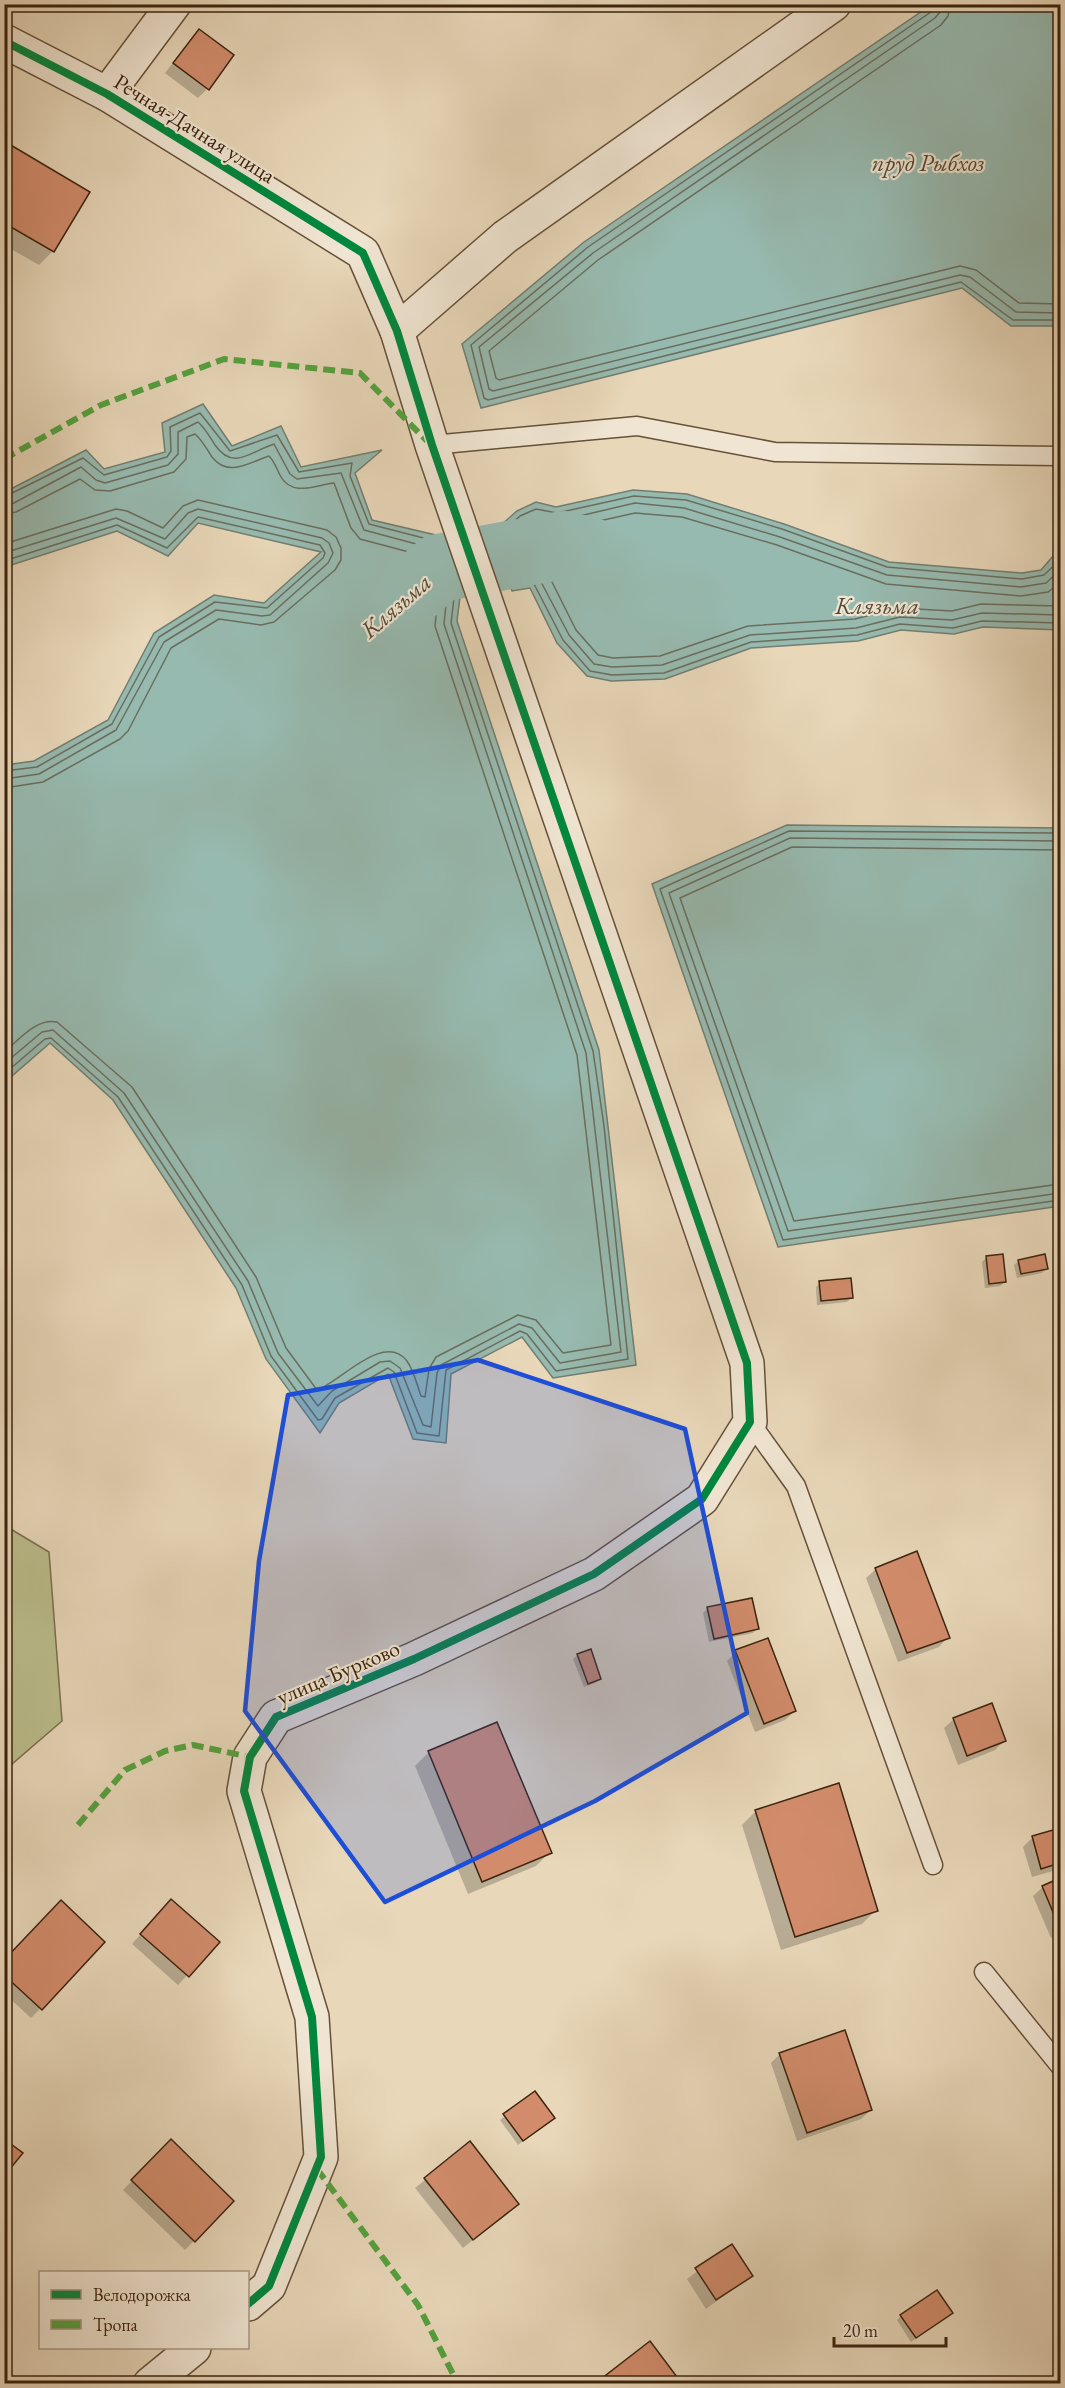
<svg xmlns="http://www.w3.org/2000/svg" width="1065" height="2388" viewBox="0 0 1065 2388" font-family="'EB Garamond',serif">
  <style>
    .green { fill: #bbbd8c; stroke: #7b704c; stroke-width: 1.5 }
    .water { fill: #97bab0; stroke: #727e6f; stroke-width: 1.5 }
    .shadow { fill: #0003 }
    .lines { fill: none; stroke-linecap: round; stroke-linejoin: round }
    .shore { stroke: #696e5e; stroke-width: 1.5 }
    .river { stroke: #97bab0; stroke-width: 68 }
    .building { fill: #d28c6c; stroke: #3b230d; stroke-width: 1.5 }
    .service-casing { stroke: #665038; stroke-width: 21 }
    .minor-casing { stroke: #665038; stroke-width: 36 }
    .tertiary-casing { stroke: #665038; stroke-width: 36 }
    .service { stroke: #f0e5d2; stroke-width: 18 }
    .minor { stroke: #f0e5d2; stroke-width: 33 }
    .tertiary { stroke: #f0e5d2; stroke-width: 33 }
    .quiet { stroke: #54a23e; stroke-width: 6; stroke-dasharray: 12 6; stroke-linecap: butt }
    .cycleway-casing { stroke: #f0e5d2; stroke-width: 11 }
    .cycleway { stroke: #00873e; stroke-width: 8 }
    .marked { fill: #1d4ed8; fill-opacity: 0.2; stroke: #1d4ed8; stroke-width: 4.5; stroke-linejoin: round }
    .labels { text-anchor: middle; stroke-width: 4.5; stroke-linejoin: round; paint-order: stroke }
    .street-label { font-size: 22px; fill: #3b230d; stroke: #f0e5d2 }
    .water-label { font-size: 24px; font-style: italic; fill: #524936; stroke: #f0e5d2 }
  </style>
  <rect width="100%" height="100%" fill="#e8d7b9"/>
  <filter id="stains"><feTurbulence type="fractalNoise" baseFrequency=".00333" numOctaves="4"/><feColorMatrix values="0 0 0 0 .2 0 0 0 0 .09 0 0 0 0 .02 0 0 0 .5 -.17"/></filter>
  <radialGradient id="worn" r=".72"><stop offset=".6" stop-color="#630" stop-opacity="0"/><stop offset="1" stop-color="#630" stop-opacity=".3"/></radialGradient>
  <polygon class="green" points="4,1525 49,1552 62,1721 5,1770"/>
  <g class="water">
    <polygon points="931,5 1060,5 1060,326 1011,326 962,288 481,408 462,344 584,242"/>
    <polygon points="203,404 232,446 281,426 301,467 382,450 355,473 372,520 457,540 464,565 457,621 599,1050 636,1365 553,1378 522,1337 451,1374 446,1443 413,1439 388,1374 339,1403 320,1433 266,1359 236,1288 113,1100 50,1043 5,1082 5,765 34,761 108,720 154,633 214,595 264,603 321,552 198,523 168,556 117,531 5,567 5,492 86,450 104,469 165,452 162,423"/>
    <polygon points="633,490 687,494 784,524 889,562 1022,573 1041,570 1060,548 1060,630 983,627 954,634 901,630 858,641 751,648 665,679 611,681 587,676 557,643 530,588 512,591 493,532 517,511 536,502 556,507"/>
    <polygon points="787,825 1060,828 1060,1206 778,1247 652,884"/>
  </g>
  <g class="shadow">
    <polygon points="199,30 207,89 198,98 165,73"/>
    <polygon points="9,146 53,251 39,265 4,245 4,151"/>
    <polygon points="986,1258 1005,1282 1000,1286 985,1288 982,1262"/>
    <polygon points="1019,1261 1047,1268 1042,1273 1017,1278 1014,1265"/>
    <polygon points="820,1283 852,1297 847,1302 817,1305 816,1287"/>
    <polygon points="876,1569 948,1637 939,1647 898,1662 866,1578"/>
    <polygon points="707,1609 757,1628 753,1633 709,1642 703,1613"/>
    <polygon points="736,1652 795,1711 785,1720 755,1732 727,1661"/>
    <polygon points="578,1655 600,1679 595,1683 584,1687 573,1659"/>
    <polygon points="954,1719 1004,1741 995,1750 958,1765 944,1728"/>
    <polygon points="429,1752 550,1852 536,1866 468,1894 415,1766"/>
    <polygon points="756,1811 876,1910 862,1924 781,1950 742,1825"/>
    <polygon points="1060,1829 1060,1869 1032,1877 1023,1847 1032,1838"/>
    <polygon points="1060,1879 1060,1934 1051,1938 1033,1896 1043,1887"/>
    <polygon points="162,1910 218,1942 178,1985 132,1944"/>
    <polygon points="4,1961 40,2009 31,2018 4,1993"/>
    <polygon points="780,2054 871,2110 861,2119 797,2141 771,2063"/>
    <polygon points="534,2093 548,2122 518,2145 500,2120"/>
    <polygon points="171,2141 232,2201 185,2250 123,2190"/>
    <polygon points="470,2144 517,2204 463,2248 415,2188"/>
    <polygon points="731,2246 751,2276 706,2309 687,2279"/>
    <polygon points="951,2313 911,2342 897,2320 901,2316"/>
  </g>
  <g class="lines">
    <g class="shore">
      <polyline points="934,4 931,12 588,247 471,345 484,398 488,400 961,282 1013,320 1060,320"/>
      <polyline points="941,4 940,12 935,18 593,253 479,347 489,389 493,391 960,275 970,277 1016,312 1060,313"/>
      <polyline points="950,4 948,16 941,25 598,260 489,351 496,378 499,380 960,266 976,270 1019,303 1060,304"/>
      <polyline points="4,497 83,458 104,475 167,457 171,451 170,427 200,413 230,451 277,435 299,472 352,463 350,476 369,524 447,544"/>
      <path d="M4 505 12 504 81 467 96 480 105 483 168 465 178 454V432L198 422C205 428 210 437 215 445 233 471 250 452 274 444L290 474 297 479 341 473 364 530 446 552 450 566 444 624 586 1053 621 1352 560 1363 532 1328 519 1324 441 1365 437 1373 431 1427 423 1425 400 1368 390 1361 380 1362 332 1391 318 1406 278 1353 248 1281 124 1093 53 1030 42 1032 4 1064"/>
      <path d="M4 514 16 512 80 479 95 490 110 491 174 472 186 459 187 437 195 434C202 440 207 449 212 457 228 478 250 462 269 456 275 462 277 470 281 477 293 497 316 485 334 483L351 528 360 539 439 560 441 567 435 626 577 1055 611 1345 563 1353 536 1320 518 1315 436 1357 429 1369 425 1397 421 1396C417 1385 414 1371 407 1361 384 1331 339 1383 317 1390L286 1348 256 1277 132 1087 57 1022C36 1018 19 1040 4 1052"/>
      <polyline points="4,544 116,509 127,511 163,528 183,506 198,500 327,530 336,537 341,548 341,560 335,570 274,622 261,625 219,619 171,648 128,731 120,739 43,782 4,788"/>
      <polyline points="4,553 116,518 165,539 188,513 198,509 322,538 329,543 333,553 328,563 270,615 262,616 216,610 164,642 116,730 39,774 4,779"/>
      <polyline points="1060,560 1044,575 1022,579 887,567 782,529 686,500 634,496 557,513 536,509 520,516 500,535 516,583 534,584 563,640 590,671 612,675 664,673 751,642 857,635 900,624 953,628 982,621 1060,623"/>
      <polyline points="4,561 117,525 167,548 198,517 320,545 325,553 323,558 267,608 215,602 159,637 112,724 37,767 4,771"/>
      <polyline points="1060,570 1046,583 1021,587 887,575 780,537 684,508 635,503 558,521 537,517 525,522 509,537 520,573 534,575 540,580 569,635 594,664 612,667 662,665 750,635 856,628 900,617 952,620 982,613 1060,615"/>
      <polyline points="1060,583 1048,592 1021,596 886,584 777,545 682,517 635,513 559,530 537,526 519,540 527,564 539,567 548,574 576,630 598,655 613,658 660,656 748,626 855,619 899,608 952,611 981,604 1060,606"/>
      <polyline points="1060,833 789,831 660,889 783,1240 1060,1200"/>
      <polyline points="1060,841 790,838 669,893 788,1231 1060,1193"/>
      <polyline points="1060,850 792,847 680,898 794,1221 1060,1184"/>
      <polyline points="4,1074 45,1039 51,1038 118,1097 242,1285 271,1356 318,1420 322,1419 335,1398 388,1368 394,1372 417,1433 439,1436 446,1370 520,1331 527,1334 556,1371 628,1359 604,1126 593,1051 451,623 457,573"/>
    </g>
    <polyline class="river" points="407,596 439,568 564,545 592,552"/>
  </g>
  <g class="building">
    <polygon points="199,29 234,55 209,90 173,63"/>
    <polygon points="9,144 90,192 54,252 4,223 4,152"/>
    <polygon points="1003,1254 1006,1282 989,1284 986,1256"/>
    <polygon points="1045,1254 1048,1269 1021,1274 1018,1260"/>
    <polygon points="851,1278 853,1298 821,1301 819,1281"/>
    <polygon points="917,1551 950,1638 907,1653 875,1568"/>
    <polygon points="752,1598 759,1629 714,1639 707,1607"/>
    <polygon points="768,1638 796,1711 764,1724 735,1650"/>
    <polygon points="591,1649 601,1679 588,1684 577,1654"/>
    <polygon points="992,1703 1006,1741 967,1756 953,1718"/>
    <polygon points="497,1722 552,1853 482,1882 428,1751"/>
    <polygon points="839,1783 878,1911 795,1937 755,1810"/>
    <polygon points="1060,1828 1060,1863 1041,1869 1032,1836"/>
    <polygon points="1060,1878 1060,1929 1042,1886"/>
    <polygon points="171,1899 220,1942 189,1977 140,1934"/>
    <polygon points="61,1900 105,1942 42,2010 4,1975 4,1960"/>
    <polygon points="845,2030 872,2110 807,2133 779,2053"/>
    <polygon points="535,2091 555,2118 523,2141 503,2114"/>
    <polygon points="4,2139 23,2153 5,2175 4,2175"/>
    <polygon points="171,2139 234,2201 195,2242 131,2180"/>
    <polygon points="470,2141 519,2204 473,2240 424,2178"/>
    <polygon points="732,2244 753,2276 716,2300 695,2268"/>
    <polygon points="937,2290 953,2313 916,2338 900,2315"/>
    <polygon points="650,2341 680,2381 677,2384 605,2384 601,2379"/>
  </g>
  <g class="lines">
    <g class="service-casing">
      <g id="service">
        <polyline points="432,445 637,426 775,452 1060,456"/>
        <polyline points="750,1422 796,1486 933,1865"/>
        <polyline points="984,1972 1060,2066"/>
      </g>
    </g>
    <g class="minor-casing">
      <g id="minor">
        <polyline points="107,94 174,4"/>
        <polyline points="397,331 505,237 834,4"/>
      </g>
    </g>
    <g class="tertiary-casing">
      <g id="tertiary">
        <polyline points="4,41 107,94 363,253 397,331 432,445 747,1363 750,1422 702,1499 594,1574 414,1659 276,1717 250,1757 244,1791 312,2017 321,2157 269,2286 248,2304"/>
        <polyline points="150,2384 194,2348"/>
      </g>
    </g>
    <use href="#service" class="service"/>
    <use href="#minor" class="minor"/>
    <use href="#tertiary" class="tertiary"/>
    <g class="quiet">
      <polyline points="4,459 101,405 224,359 360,373 427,441"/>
      <polyline points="78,1825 125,1770 165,1751 193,1745 250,1757"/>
      <polyline points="317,2169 418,2305 456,2380 461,2384"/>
    </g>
    <g class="cycleway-casing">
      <polyline id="cycleway" points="4,41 107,94 363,253 397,331 432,445 747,1363 750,1422 702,1499 594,1574 414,1659 276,1717 250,1757 244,1791 312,2017 321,2157 269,2286 248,2304"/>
    </g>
    <use href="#cycleway" class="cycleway"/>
  </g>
  <path class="marked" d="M478 1360 685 1429 747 1713 595 1801 385 1902 245 1711 259 1561 288 1395Z"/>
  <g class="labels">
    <g class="street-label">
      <text transform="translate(195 128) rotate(32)" y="8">Речная-Дачная улица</text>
      <text transform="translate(338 1672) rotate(-23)" y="8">улица Бурково</text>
    </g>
    <g class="water-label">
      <text x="928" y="171">пруд Рыбхоз</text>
      <text transform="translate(396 606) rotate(-41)" y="8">Клязьма</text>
      <text x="877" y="614">Клязьма</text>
    </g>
  </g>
  <rect width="1065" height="2388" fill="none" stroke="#e8d7b9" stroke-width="24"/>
  <rect x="6" y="6" width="1053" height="2376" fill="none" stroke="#3b230d" stroke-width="3"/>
  <rect x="12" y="12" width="1041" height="2364" fill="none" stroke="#3b230d" stroke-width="1.5"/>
  <rect x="39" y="2271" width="210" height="78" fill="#f0e5d2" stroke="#a89783" stroke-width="1.5"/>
  <rect x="51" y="2290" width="30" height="9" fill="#00873e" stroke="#a89783" stroke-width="1.5"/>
  <text x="93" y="2301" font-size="18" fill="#3b230d">Велодорожка</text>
  <rect x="51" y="2320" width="30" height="9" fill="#54a23e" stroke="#a89783" stroke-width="1.5"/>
  <text x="93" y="2331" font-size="18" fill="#3b230d">Тропа</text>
  <path d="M834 2337v9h112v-9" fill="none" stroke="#3b230d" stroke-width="3"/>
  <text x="843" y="2337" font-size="18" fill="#3b230d" stroke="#f0e5d2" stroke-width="4.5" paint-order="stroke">20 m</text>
  <rect width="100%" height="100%" filter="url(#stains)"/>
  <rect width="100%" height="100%" fill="url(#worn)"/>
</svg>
